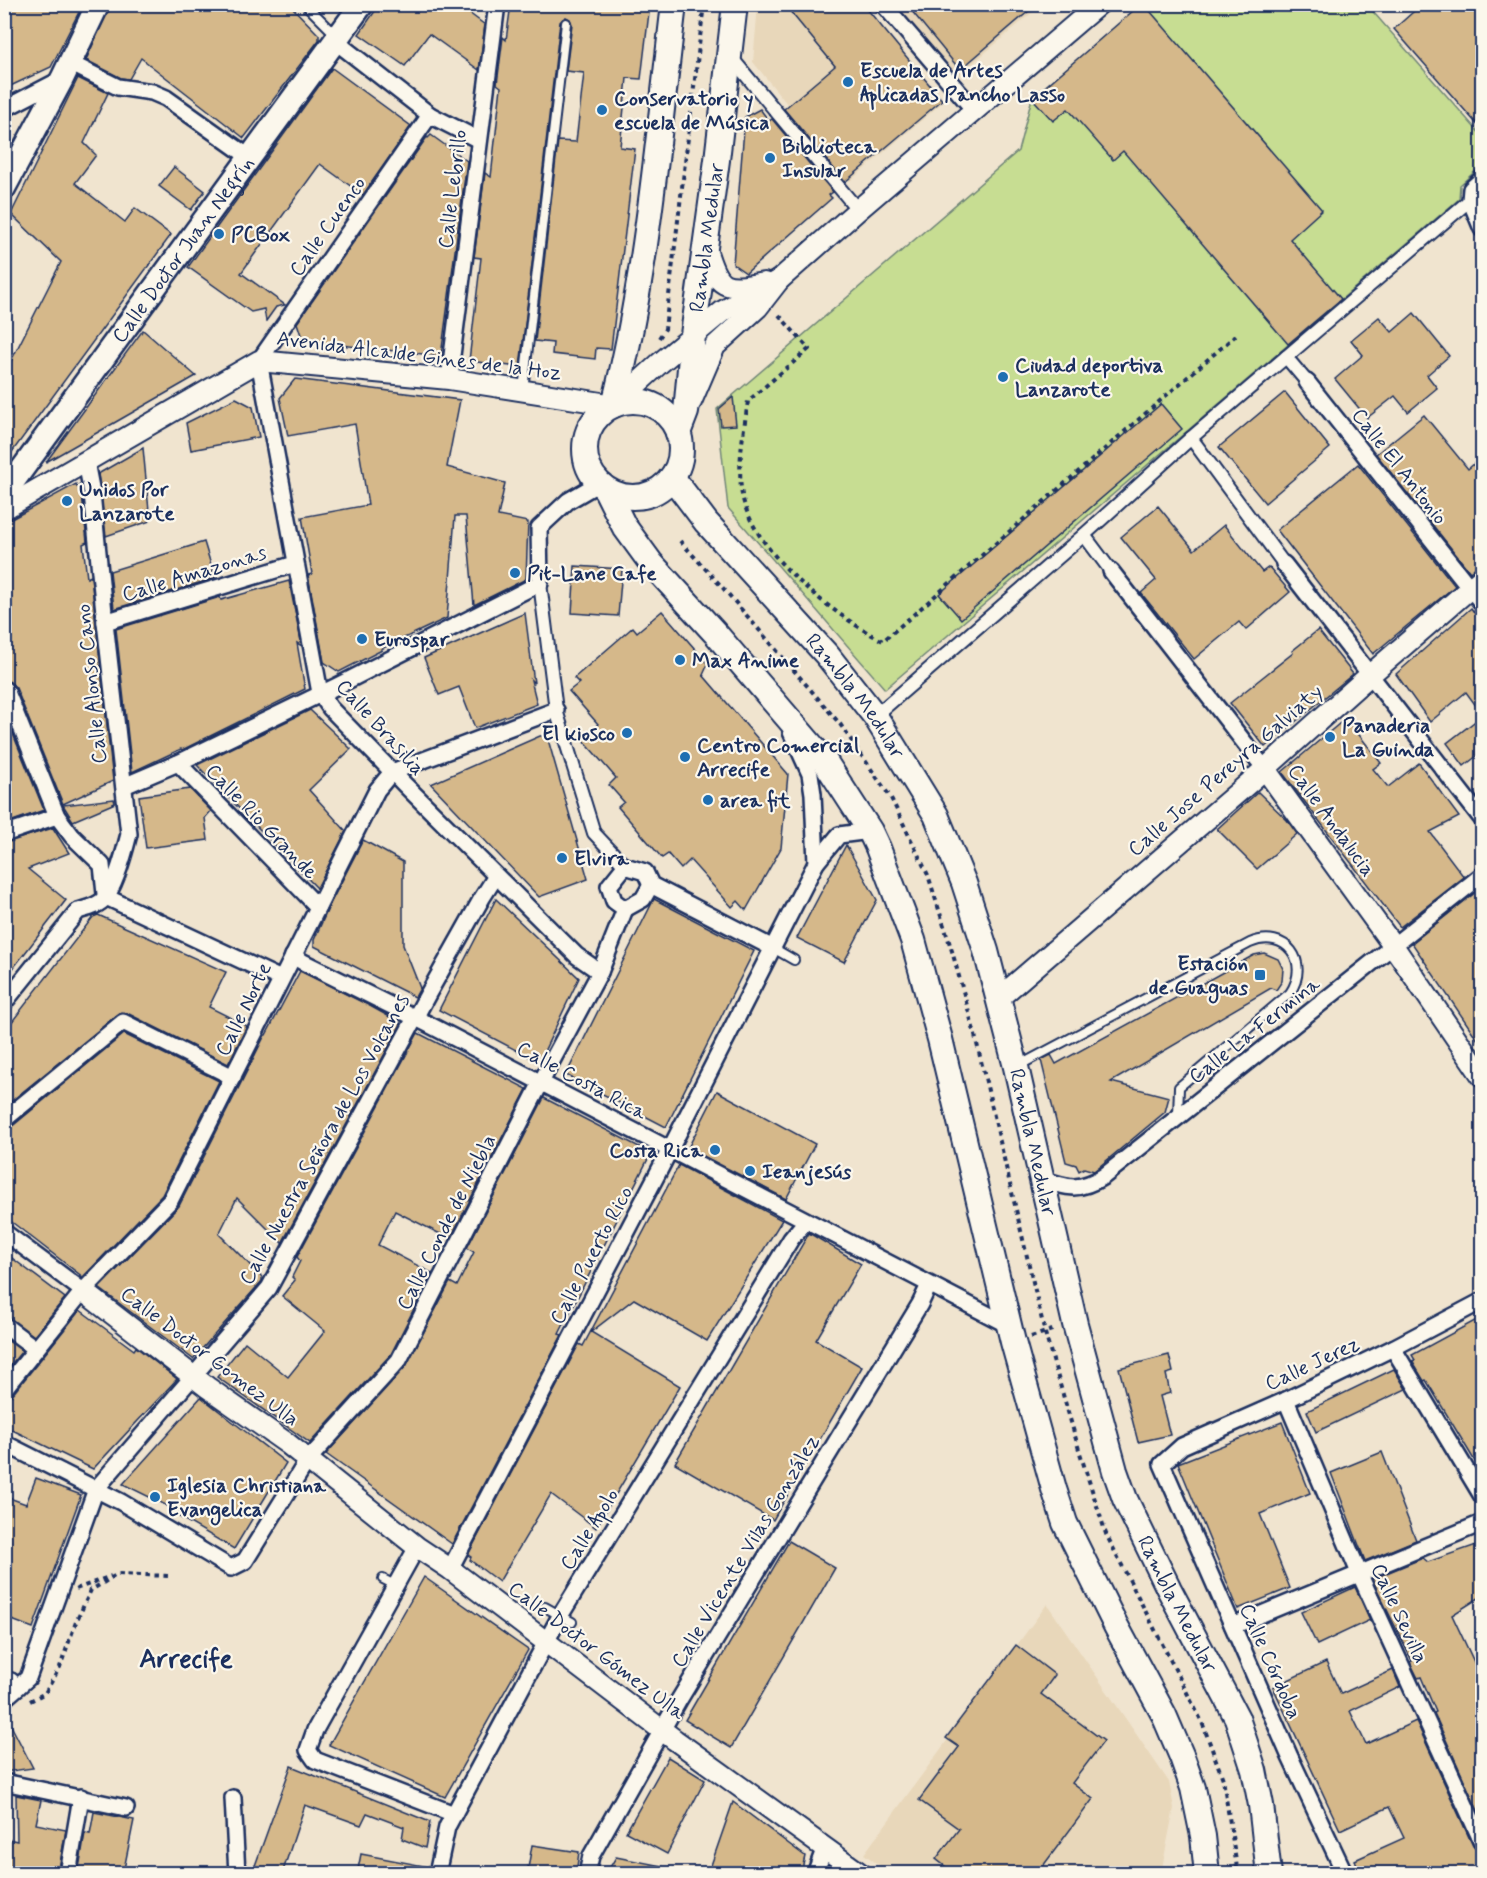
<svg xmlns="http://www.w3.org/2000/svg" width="1487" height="1878" viewBox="0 0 1487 1878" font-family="Mynerve,sans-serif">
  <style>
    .built { fill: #e8d7ba }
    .green { fill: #c7dd92; stroke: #718678; stroke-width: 1.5 }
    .building { fill: #d5b88a; stroke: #1b2f5e; stroke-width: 1.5 }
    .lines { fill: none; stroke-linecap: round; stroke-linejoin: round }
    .service-casing { stroke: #1b2f5e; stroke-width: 12 }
    .pedestrian-casing { stroke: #1b2f5e; stroke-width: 16 }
    .minor-casing { stroke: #1b2f5e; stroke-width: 20 }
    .tertiary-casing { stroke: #1b2f5e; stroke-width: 24 }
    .secondary-casing { stroke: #1b2f5e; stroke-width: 27 }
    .primary-casing { stroke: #1b2f5e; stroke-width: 28 }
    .path { stroke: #1b2f5e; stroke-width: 4; stroke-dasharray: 4.5 4.5; stroke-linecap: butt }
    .service { stroke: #fbf7ec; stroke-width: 8 }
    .pedestrian { stroke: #fbf7ec; stroke-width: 12 }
    .minor { stroke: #fbf7ec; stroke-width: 15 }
    .tertiary { stroke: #fbf7ec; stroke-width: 20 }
    .secondary { stroke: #fbf7ec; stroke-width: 22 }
    .primary { stroke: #fbf7ec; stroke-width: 24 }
    .poi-dot { fill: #1f6fb2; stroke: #fbf7ec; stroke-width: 2 }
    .labels { text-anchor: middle; stroke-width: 4.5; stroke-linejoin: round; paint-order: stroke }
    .poi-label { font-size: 21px; font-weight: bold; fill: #1b2f5e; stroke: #fbf7ec; text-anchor: start }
    .street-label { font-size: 21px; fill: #1b2f5e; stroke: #fbf7ec }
    .district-label { font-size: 27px; font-weight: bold; fill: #1b2f5e; stroke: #fbf7ec }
  </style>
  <rect width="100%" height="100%" fill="#f0e4cf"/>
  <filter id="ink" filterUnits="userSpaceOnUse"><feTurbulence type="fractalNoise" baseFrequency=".0167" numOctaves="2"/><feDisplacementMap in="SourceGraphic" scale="12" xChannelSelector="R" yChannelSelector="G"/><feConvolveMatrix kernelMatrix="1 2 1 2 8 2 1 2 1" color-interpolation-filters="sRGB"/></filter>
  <g filter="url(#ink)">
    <g class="built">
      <polygon points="758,5 862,5 943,102 850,181 753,62"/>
      <polygon points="896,5 1041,5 957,77"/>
      <polygon points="1047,1604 1169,1782 1174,1808 1161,1873 890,1873 864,1854"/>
    </g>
    <polygon class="green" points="1141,5 1367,5 1482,136 1482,165 1460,185 1459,199 885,689 728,508 717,409 1018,151 1032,98"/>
    <g class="building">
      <polygon points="4,4 83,4 51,67 4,89"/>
      <polygon points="111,4 289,4 319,35 319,40 244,138 141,58 129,79 121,78 86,60"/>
      <polygon points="380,4 457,4 485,25 479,70 429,34 405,66 359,34"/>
      <polygon points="511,4 650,4 641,79 627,78 620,147 635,149 611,349 596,348 595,359 552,354 553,343 535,341 558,141 576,142 584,73 566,71 572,24 570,19 566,17 560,22 520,367 469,361 481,258 474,257 485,173 491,177 501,87 497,84 503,37 506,40"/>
      <polygon points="784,4 863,4 942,100 845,182 784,109 835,66"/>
      <polygon points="906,4 1037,4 960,70"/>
      <polygon points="1141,4 1144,4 1322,210 1290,239 1341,299 1288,344 1123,151 1113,160 1068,109 1053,121 1032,98"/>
      <polygon points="1422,4 1482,4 1482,130 1394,29"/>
      <polygon points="332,68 411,126 363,195 320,164 241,273 285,305 276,307 266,321 264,309 251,312 188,267"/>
      <polygon points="78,78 108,93 84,143 96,155 75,183 125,222 135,208 171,235 4,463 4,375 61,262 11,214"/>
      <polygon points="760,109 769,121 772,119 833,192 829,195 832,198 746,273 733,264 745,117"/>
      <polygon points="431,135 467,161 441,356 303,341 297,323 427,137 428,138"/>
      <polygon points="174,167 205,191 191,210 159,186"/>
      <polygon points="1414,313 1449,356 1427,375 1437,388 1408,412 1395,396 1367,418 1335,379 1363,355 1351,340 1379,317 1392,332"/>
      <polygon points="143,330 196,376 46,462"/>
      <polygon points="295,379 460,400 447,467 505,483 498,516 528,522 526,579 474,605 466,516 455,516 447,618 381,649 382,650 339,672 324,662 308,575 312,574 302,517 368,505 355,424 288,436 280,398"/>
      <polygon points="1285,392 1330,448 1265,503 1219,447"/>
      <polygon points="733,397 736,425 721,426 719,409"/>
      <polygon points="236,398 253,407 259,437 191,450 186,423"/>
      <polygon points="1161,404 1182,429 961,619 939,594"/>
      <polygon points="1424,415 1468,469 1482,457 1482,561 1470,572 1376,454"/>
      <polygon points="143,448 150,521 106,536 98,474"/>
      <polygon points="1358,464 1455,586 1373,654 1277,530"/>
      <polygon points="76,484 77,487 80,485 82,494 87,542 83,544 87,578 91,576 113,781 63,804 16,688 10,682 4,680 4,523"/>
      <polygon points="1158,506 1194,550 1224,525 1262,572 1269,567 1290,592 1246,630 1239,622 1194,659 1141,593 1156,580 1121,537"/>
      <polygon points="204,542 215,578 114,609 110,571"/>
      <polygon points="575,566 622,569 618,616 572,613"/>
      <polygon points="289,581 302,646 297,643 305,689 182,750 181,749 132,772 116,629 220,597 221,600"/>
      <polygon points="1471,608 1482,624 1482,714 1466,692 1430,722 1396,674"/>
      <polygon points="662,611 708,664 703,675 788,774 781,848 746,910 738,901 732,907 690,860 681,869 668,854 662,858 618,807 624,802 609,785 616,778 582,739 598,724 569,691 579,683 574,678 633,627 637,632"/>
      <polygon points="525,613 534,683 531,680 537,704 475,728 459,687 439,695 424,658"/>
      <polygon points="1318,630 1353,674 1265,747 1230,703 1293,653 1292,651"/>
      <polygon points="310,710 351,749 309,790 346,831 317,888 227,796 225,797 214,786 217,786 197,765"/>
      <polygon points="4,712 44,810 4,824"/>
      <polygon points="1482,716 1482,752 1464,766 1447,743"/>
      <polygon points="1346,718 1381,763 1373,769 1388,787 1419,763 1459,817 1430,832 1464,877 1400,927 1282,772"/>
      <polygon points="540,736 547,736 588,879 539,897 431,784"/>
      <polygon points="190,789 211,811 205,818 208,840 146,848 139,796"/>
      <polygon points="1258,792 1287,820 1297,834 1257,869 1217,829"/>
      <polygon points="114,799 115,803 73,821 63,805"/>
      <polygon points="53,828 69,853 28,869 66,900 4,980 4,843"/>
      <polygon points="363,840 403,862 403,945 420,988 415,997 314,946 314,940 331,902"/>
      <polygon points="846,845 877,900 844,962 797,938"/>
      <polygon points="1476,892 1482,901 1482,1046 1412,943"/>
      <polygon points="496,899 579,978 539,1062 439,1010"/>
      <polygon points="654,899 754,951 666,1127 566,1075"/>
      <polygon points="98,915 226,972 209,1007 247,1026 228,1064 127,1013 121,1012 4,1107 4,1032 93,917"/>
      <polygon points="1264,953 1278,959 1283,969 1282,981 1276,990 1271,988 1111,1082 1169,1097 1165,1112 1094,1171 1084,1168 1079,1171 1076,1165 1066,1162 1041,1060 1051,1055 1056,1064 1254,955"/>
      <polygon points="300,971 370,1006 399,1022 401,1024 282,1243 237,1198 219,1234 262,1277 262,1281 193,1359 99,1288 179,1206 265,1035 266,1035"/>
      <polygon points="418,1033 527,1089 450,1239 395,1211 378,1245 432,1273 391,1354 310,1443 217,1377 245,1342 288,1377 325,1331 282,1296 295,1280 292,1277 300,1261 297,1257"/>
      <polygon points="124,1034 219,1081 162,1195 83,1277 4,1216 4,1130 10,1128"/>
      <polygon points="717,1091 815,1144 786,1199 688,1148"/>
      <polygon points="544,1098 651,1153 559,1334 562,1335 452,1544 326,1454 406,1366 450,1282 457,1286 474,1252 467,1248"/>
      <polygon points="679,1165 782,1220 707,1341 634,1299 591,1332 680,1386 596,1528 551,1494 499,1582 470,1560 471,1557 468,1555 579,1344 583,1346"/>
      <polygon points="809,1233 861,1264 816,1340 862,1367 773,1520 675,1463"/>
      <polygon points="4,1252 65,1298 34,1336 4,1315"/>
      <polygon points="80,1310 134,1350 136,1347 177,1379 93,1469 4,1426 4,1398 12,1395"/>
      <polygon points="1482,1317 1482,1473 1426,1380 1424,1381 1412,1361 1415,1360 1412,1355"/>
      <polygon points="4,1338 22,1351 4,1373"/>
      <polygon points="1169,1355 1173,1372 1166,1374 1170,1393 1160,1396 1170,1435 1138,1442 1119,1368"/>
      <polygon points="1394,1369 1406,1389 1316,1432 1307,1411"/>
      <polygon points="201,1397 286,1463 234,1549 176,1515 178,1511 123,1484"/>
      <polygon points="1282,1422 1310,1493 1260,1514 1290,1588 1238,1609 1178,1463"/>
      <polygon points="1382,1452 1416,1540 1365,1561 1331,1473"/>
      <polygon points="36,1478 81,1495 33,1628 4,1617 4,1556 10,1541 4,1539 4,1496 26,1504"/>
      <polygon points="789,1541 835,1568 731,1748 685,1720"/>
      <polygon points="1482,1543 1482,1596 1452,1615 1482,1679 1482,1820 1434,1713 1436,1712 1421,1677 1418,1678 1410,1662 1412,1661 1372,1579 1423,1558 1428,1562"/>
      <polygon points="424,1577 528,1650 445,1797 329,1745"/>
      <polygon points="1355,1587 1370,1620 1317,1645 1301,1612"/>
      <polygon points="1016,1645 1055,1675 1041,1694 1104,1741 1072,1783 1093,1799 1037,1874 955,1874 936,1859 959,1829 919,1800 959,1747 946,1738"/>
      <polygon points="1326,1662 1341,1694 1393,1670 1400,1687 1350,1711 1366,1744 1416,1721 1473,1846 1477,1850 1482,1852 1482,1874 1361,1874 1355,1860 1404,1838 1389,1807 1340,1830 1273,1687"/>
      <polygon points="4,1712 33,1768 4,1772"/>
      <polygon points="668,1757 705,1780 667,1854 626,1832"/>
      <polygon points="291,1766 430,1822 425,1848 402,1839 404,1827 367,1813 361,1825 305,1805 282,1874 252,1874"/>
      <polygon points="16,1795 41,1800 36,1824 66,1830 58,1874 4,1874 4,1838 17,1841"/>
      <polygon points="733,1802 805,1856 801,1874 708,1874"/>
      <polygon points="94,1812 134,1820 123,1874 78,1874 85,1833 90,1834"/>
      <polygon points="532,1845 579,1852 576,1874 527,1874"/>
      <polygon points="361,1854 424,1866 423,1874 357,1874"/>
      <polygon points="616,1857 662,1866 661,1874 606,1874"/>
    </g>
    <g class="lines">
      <g class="service-casing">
        <g id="service">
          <polyline points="305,4 336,35"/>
          <polyline points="523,390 566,23"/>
          <polyline points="773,948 794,960"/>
          <path d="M1020 1065 1250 943C1286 928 1311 962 1290 993L1179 1087 1178 1116"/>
          <polyline points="383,1579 397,1586"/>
          <polyline points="545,1607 572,1622"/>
        </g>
      </g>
      <g class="pedestrian-casing">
        <g id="pedestrian">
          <polyline points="730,56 858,210"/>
          <polyline points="1286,357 1307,382"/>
          <polyline points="1191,438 1284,564"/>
          <polyline points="1084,535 1111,571"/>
          <polyline points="540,583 556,710 594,833 625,866"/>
          <polyline points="875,716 1084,535 1191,438 1470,200"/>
        </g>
      </g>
      <g class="minor-casing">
        <g id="minor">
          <polyline points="883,4 975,111"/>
          <polyline points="337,36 344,48 430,115 479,140"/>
          <polyline points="70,63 118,87 152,92 166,98 249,157"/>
          <polyline points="4,109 62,79"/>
          <polyline points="430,115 259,361 320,693 330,708 405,785 577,956 600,972"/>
          <polyline points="1482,179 1471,189 1470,200 1482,229"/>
          <polyline points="449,379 497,4"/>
          <polyline points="1307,382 1482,603"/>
          <polyline points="1284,564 1482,819"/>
          <polyline points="1111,571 1265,769"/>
          <polyline points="105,622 295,564"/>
          <polyline points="4,689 7,692 57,816 72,836 102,865 105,894"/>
          <polyline points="791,732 810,774 813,794 816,863"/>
          <polyline points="178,763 318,907"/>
          <polyline points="124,786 178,763 337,686 540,583 539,528 568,501 599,483"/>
          <polyline points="4,834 57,816"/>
          <polyline points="106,897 281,979"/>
          <polyline points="625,909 614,901 609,886 625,866 645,872 651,885 773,948"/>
          <polyline points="625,909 643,899 651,885"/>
          <polyline points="293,956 303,962 426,1023 1010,1326"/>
          <path d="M4 1003 78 911C88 908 98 906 105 898 115 886 125 850 129 834L105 622 92 493 86 462"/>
          <polyline points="4,1120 123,1022 233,1077"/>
          <path d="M1041 1179C1068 1188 1079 1192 1104 1176L1482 875"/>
          <polyline points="4,1232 83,1291"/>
          <polyline points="4,1325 36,1349"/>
          <polyline points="1393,1348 1482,1496"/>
          <polyline points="4,1389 83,1291 170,1201 377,790 392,772 556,710"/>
          <polyline points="1286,1400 1360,1575 1482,1842"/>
          <polyline points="4,1443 121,1502 231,1568 245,1561 307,1461 399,1360 553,1059 600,972 625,909"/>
          <polyline points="417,1547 315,1730 308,1750 315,1760 454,1814"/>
          <polyline points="450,1569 661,1167 816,863 839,835 870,831"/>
          <polyline points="1233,1626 1482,1523"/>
          <polyline points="4,1679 11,1681 18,1687"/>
          <polyline points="4,1699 28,1678 96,1489 269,1288 428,994 482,898 496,876"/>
          <polyline points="4,1782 126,1808"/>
          <polyline points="233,1798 237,1874"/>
          <polyline points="68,1874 81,1797"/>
          <polyline points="437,1874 447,1827 560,1616 791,1239 806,1221"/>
          <polyline points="587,1874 591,1856 679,1700 920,1304 929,1285"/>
          <polyline points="815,1874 825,1847"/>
          <polyline points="1345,1874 1290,1757 1162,1464 1182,1446 1286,1400 1393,1348 1482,1301"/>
        </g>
      </g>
      <g class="tertiary-casing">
        <g id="tertiary">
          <path d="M706 249C718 290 724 290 764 283"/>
          <polyline points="691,402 715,346 758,307 779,280 858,210 1099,4"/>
          <polyline points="4,509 259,361 449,379 614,405 660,363 723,311 779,280"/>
          <polyline points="1265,769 1394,947 1482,1076"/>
          <polyline points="999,998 1249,783 1371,674 1482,578"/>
          <polyline points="83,1291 207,1387 288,1444 417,1547 450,1569 675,1740 861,1874"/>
        </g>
      </g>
      <g class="secondary-casing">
        <g id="secondary">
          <polyline points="4,188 62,79 98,4"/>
          <path id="s1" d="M4 494 362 4"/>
        </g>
      </g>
      <g class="primary-casing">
        <g id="primary">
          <circle cx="633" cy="449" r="48"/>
          <path d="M614 405C647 274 658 138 674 4"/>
          <path id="s2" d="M678 433 686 412 693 335 717 160 735 4"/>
          <path id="s3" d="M672 477 706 522 827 655 875 716 936 815 964 883 986 951 1016 1067 1075 1324 1115 1471 1125 1499 1169 1589 1237 1718 1254 1770 1261 1805 1269 1874"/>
          <polyline points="606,490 624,526 651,563 716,634 824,760 870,831 878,848 913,940 940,1039 1013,1342 1054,1489 1065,1523 1116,1626 1164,1715 1182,1757 1193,1788 1203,1836 1207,1874"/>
        </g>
      </g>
      <g class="path">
        <path d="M779 315 809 349 748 401C744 430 738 459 741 488 747 549 833 615 883 641L1236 335"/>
        <polyline points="659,338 665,329 704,4"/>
        <polyline points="680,541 723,588 840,724 891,798 928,875 952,951 974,1031 1045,1333 1080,1453 1106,1534 1202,1722 1223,1779 1238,1874"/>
        <polyline points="1031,1337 1055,1329"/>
        <polyline points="76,1589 111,1576"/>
        <polyline points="30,1701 45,1693 60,1667 76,1622 91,1590 118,1574 170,1576"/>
      </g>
      <use href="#service" class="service"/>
      <use href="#pedestrian" class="pedestrian"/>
      <use href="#minor" class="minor"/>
      <use href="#tertiary" class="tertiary"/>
      <use href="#secondary" class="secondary"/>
      <use href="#primary" class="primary"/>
    </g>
  </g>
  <g class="poi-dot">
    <circle cx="848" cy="82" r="6"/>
    <circle cx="602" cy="110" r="6"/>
    <circle cx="770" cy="158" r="6"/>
    <circle cx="219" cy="234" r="6"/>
    <circle cx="1003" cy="377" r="6"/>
    <circle cx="67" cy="501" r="6"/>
    <circle cx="515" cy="573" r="6"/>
    <circle cx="362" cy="639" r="6"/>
    <circle cx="680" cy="660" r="6"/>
    <circle cx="627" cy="733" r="6"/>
    <circle cx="1330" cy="737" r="6"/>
    <circle cx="685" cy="757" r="6"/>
    <circle cx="708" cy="800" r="6"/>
    <circle cx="562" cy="858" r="6"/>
    <rect x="1254" y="969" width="12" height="12" rx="3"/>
    <circle cx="715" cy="1150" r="6"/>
    <circle cx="750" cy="1171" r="6"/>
    <circle cx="155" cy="1497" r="6"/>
  </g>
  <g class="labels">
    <g class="poi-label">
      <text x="860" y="77">Escuela de Artes<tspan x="860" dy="24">Aplicadas Pancho Lasso</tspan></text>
      <text x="614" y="105">Conservatorio y<tspan x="614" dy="24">escuela de Música</tspan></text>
      <text x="782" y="153">Biblioteca<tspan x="782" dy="24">Insular</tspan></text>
      <text x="231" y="241">PCBox</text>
      <text x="1015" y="372">Ciudad deportiva<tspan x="1015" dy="24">Lanzarote</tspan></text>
      <text x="79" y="496">Unidos Por<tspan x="79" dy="24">Lanzarote</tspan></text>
      <text x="527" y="580">Pit-Lane Cafe</text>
      <text x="374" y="646">Eurospar</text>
      <text x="692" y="667">Max Anime</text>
      <text x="1342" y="732">Panaderia<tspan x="1342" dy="24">La Guinda</tspan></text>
      <text x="615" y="740" text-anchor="end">El kiosco</text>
      <text x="697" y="752">Centro Comercial<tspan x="697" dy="24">Arrecife</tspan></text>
      <text x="720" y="807">area fit</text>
      <text x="574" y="865">Elvira</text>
      <text x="1248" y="970" text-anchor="end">Estación<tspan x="1248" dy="24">de Guaguas</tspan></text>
      <text x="703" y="1157" text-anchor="end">Costa Rica</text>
      <text x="762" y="1178">Ieanjesús</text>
      <text x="167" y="1492">Iglesia Christiana<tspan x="167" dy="24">Evangelica</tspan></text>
    </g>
    <g class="street-label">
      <text transform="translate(452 189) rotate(-83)" y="7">Calle Lebrillo</text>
      <text transform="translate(327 226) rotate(-55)" y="7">Calle Cuenco</text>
      <text dy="7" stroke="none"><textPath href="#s2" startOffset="198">Rambla Medular</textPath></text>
      <text dy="7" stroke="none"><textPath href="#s1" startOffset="303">Calle Doctor Juan Negrín</textPath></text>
      <text transform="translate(419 355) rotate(7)" y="7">Avenida Alcalde Gines de la Hoz</text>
      <text transform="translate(1400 466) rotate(52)" y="7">Calle El Antonio</text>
      <text transform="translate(194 573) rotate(-17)" y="7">Calle Amazonas</text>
      <text transform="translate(91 684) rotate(-96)" y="7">Calle Alonso Cano</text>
      <text dy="7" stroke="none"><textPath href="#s3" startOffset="286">Rambla Medular</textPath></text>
      <text transform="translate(381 727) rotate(48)" y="7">Calle Brasilia</text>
      <text transform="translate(1225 770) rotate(-41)" y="7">Calle Jose Pereyra Galviaty</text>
      <text transform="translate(1332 820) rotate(54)" y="7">Calle Andalucia</text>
      <text transform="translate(262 821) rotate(46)" y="7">Calle Rio Grande</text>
      <text transform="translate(243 1009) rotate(-64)" y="7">Calle Norte</text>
      <text transform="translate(1254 1030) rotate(-38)" y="7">Calle La Fermina</text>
      <text transform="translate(582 1080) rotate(28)" y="7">Calle Costa Rica</text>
      <text transform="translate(324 1139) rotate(-61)" y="7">Calle Nuestra Señora de Los Volcanes</text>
      <text dy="7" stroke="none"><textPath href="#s3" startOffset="772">Rambla Medular</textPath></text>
      <text transform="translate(446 1222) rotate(-63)" y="7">Calle Conde de Niebla</text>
      <text transform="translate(591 1255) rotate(-62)" y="7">Calle Puerto Rico</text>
      <text transform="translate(210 1356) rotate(37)" y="7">Calle Doctor Gomez Ulla</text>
      <text transform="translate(1312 1363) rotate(-25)" y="7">Calle Jerez</text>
      <text transform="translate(589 1529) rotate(-58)" y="7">Calle Apolo</text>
      <text transform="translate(745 1551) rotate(-59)" y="7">Calle Vicente Vilas González</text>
      <text dy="7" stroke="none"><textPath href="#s3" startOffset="1258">Rambla Medular</textPath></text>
      <text transform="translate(1400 1613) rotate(65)" y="7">Calle Sevilla</text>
      <text transform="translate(597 1650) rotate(37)" y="7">Calle Doctor Gómez Ulla</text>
      <text transform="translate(1271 1661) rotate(66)" y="7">Calle Córdoba</text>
    </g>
    <g class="district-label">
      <text x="186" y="1667">Arrecife</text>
    </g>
  </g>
  <rect width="1487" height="1878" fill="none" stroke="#fbf7ec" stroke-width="24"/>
  <rect x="12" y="12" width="1463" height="1854" fill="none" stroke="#1b2f5e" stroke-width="2" filter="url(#ink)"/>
</svg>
